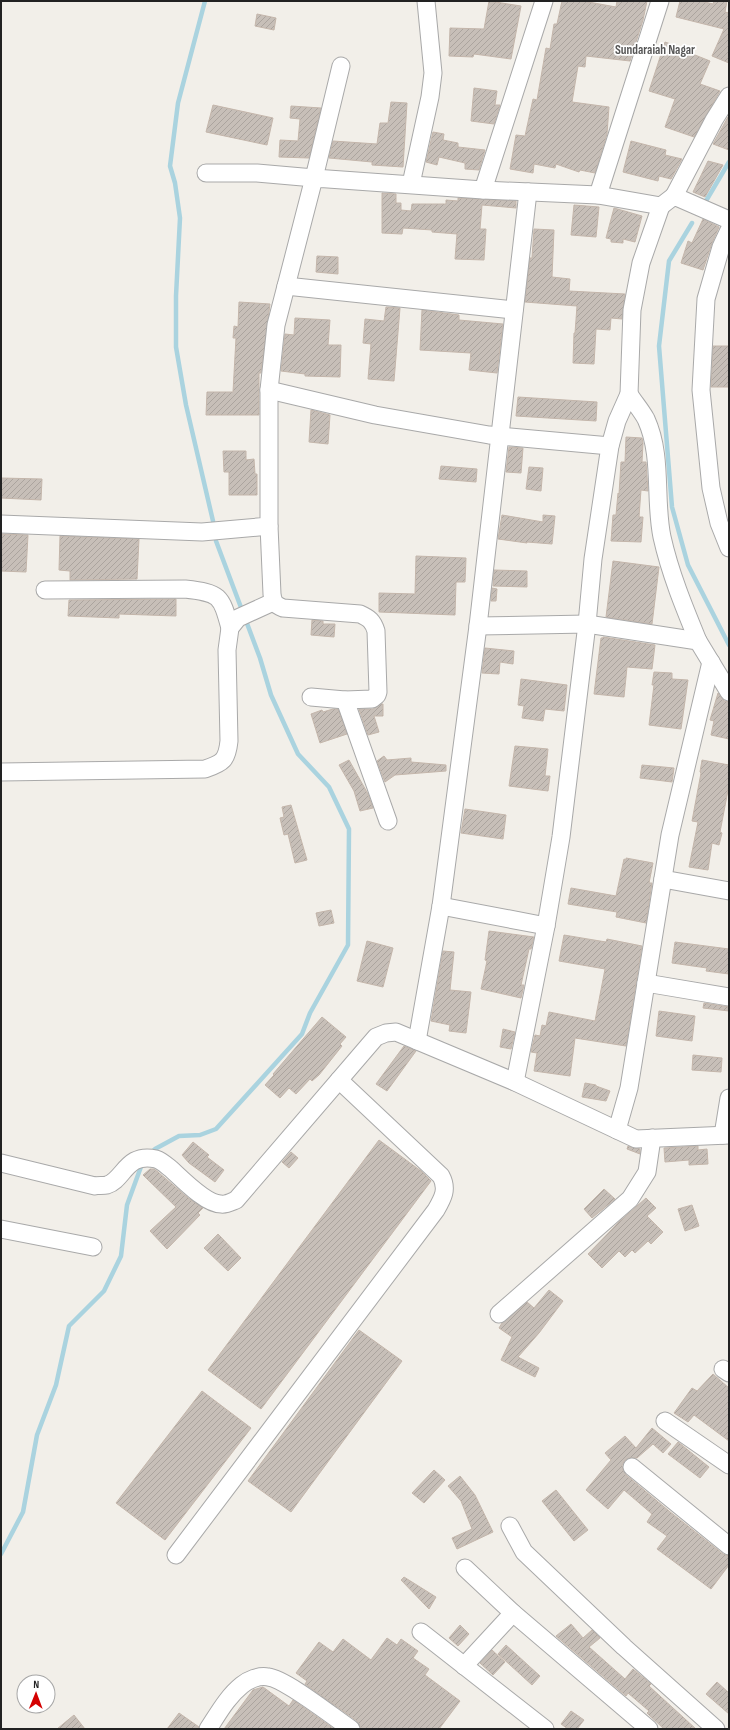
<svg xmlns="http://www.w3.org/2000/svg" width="730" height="1730" viewBox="0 0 730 1730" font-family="'Sofia Sans Condensed',sans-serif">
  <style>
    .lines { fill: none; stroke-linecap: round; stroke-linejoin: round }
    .stream { stroke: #aad3df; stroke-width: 4.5 }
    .building { fill: url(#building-hatch); stroke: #c4b6ab }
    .minor-casing { stroke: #a9a9a9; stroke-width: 19 }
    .minor { stroke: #fff; stroke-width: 17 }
    .labels { text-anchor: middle; stroke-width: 3.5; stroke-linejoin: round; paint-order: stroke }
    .neighbourhood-label { font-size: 13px; font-weight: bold; fill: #555; stroke: #fff }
  </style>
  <defs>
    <pattern id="building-hatch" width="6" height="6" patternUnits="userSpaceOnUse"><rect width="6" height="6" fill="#c7bfb8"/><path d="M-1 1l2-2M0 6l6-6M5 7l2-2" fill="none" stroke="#aba49e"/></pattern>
  </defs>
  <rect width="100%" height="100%" fill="#f2efe9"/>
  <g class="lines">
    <g class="stream">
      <polyline points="205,1 178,103 170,166 175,183 180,218 176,296 176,347 186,405 213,521"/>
      <polyline points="703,206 729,162"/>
      <polyline points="692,223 669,261 659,346 672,507 688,565 729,645"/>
      <polyline points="149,1155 155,1149 179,1136 200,1135 216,1129 302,1034 310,1013 348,945 349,829 329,787 298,754 271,695 260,658 216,541"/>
      <polyline points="1,1554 23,1512 37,1435 56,1385 69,1326 104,1291 121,1256 127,1205 142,1164"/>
    </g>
  </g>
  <g class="building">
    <polygon points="489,1 521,6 511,59 474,54 473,57 449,56 450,28 484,29"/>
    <polygon points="562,1 583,1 616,7 617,1 647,1 643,20 630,61 586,56 585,67 578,66 572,102 609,107 607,134 595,173 580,170 579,172 556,164 555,168 534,164 533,173 510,169 516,135 525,136 533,99 537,100 546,48 550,49 554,24 557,24"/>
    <polygon points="680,1 701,1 713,4 714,1 727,1 725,12 729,13 729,63 712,56 724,29 676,17"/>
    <polygon points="257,14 276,18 274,30 255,26"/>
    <polygon points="665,42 690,51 690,53 710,61 700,84 720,91 694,137 665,127 675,99 649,91"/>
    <polygon points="474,88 497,91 495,105 500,105 494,124 471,121"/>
    <polygon points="391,102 407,103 403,167 372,165 372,162 329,158 333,141 377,144 380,123 388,123"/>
    <polygon points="213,105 273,118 267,145 206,132"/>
    <polygon points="291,106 321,108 309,158 279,157 280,140 298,141 300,119 290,118"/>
    <polygon points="728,117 729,117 729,150 713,144"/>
    <polygon points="433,132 444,134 443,140 458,143 458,147 485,150 479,170 465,169 465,163 439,157 437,165 426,162"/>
    <polygon points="631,141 666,150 665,155 682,159 671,179 659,176 658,181 623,172"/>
    <polygon points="708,161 723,165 705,197 693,192"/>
    <polygon points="382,193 396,194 396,203 401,203 401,210 411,211 412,204 446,204 446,200 458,201 458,198 516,201 516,208 482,205 480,229 486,229 484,260 455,259 457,234 432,232 432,230 403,228 402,234 382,233"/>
    <polygon points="574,205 599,207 596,237 571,235"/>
    <polygon points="614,208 642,216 635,242 623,239 623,243 611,242 611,239 606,238"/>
    <polygon points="703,219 719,227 712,243 703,270 681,263 688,241 692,243"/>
    <polygon points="534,229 554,230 552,277 570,279 569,291 625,294 622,319 611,318 610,330 596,329 594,364 573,363 574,333 575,333 577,306 525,302 530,258 532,258"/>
    <polygon points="317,256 338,257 338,274 316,272"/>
    <polygon points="239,302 270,304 261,373 259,373 259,415 206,415 207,392 233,392 236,338 233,338 234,326 238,327"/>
    <polygon points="386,307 400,308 394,381 368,379 371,344 363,343 365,319 384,321"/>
    <polygon points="422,310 459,315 459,320 503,324 497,373 469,370 471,353 420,350"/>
    <polygon points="295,318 330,320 328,345 341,345 340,377 305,376 305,374 281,371 285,334 294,335"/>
    <polygon points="713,346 729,346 729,387 711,387"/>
    <polygon points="518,397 597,402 596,421 516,416"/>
    <polygon points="311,410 330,415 328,444 309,442"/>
    <polygon points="626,437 642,438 643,443 642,462 646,462 648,491 641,490 639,517 643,517 641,542 611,541 613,515 616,515 618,493 619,494 621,462 625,462"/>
    <polygon points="509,447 523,448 521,473 506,472"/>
    <polygon points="223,451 246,451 246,460 254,459 255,474 257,474 257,495 229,495 229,472 224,472"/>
    <polygon points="441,466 477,469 476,482 439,479"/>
    <polygon points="529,467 543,468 541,491 526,489"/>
    <polygon points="1,478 42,479 41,500 1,498"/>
    <polygon points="502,515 543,522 543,515 555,516 552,544 527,542 527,543 498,539"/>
    <polygon points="1,534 28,535 26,572 1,571"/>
    <polygon points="60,536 139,539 137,579 70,580 70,571 59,570"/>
    <polygon points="416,556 466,558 465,582 456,582 455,615 379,612 379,593 415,594"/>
    <polygon points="613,561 659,567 652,624 606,617"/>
    <polygon points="494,570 527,571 527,587 493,586"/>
    <polygon points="492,588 497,589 496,601 491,601"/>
    <polygon points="176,599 176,616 119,614 119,618 68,616 69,600"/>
    <polygon points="312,620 323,621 323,624 335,624 334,637 311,635"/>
    <polygon points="603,637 655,645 652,669 627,667 624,697 594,694 601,638 603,638"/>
    <polygon points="485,648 514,651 513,664 500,662 499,674 482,673"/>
    <polygon points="654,672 672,673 672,679 688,680 681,729 649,725 654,685 652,685"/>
    <polygon points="521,679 567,685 564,711 545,709 543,721 522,718 524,706 518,705"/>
    <polygon points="718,693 724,701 729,702 729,739 711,735 714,721 710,720"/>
    <polygon points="381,704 383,704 383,716 374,716 379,732 368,735 359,709 373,709"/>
    <polygon points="333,709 338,709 347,734 320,743 311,714 322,710 323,712"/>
    <polygon points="515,746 548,749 545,776 550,776 548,791 509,786"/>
    <polygon points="384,756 387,760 411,758 411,762 446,765 446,771 395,775 385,782 377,761"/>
    <polygon points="349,760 368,794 373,808 360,811 354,791 339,765"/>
    <polygon points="702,760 729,765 729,785 720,832 722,833 719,845 712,843 708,870 689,867 698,822 692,821 701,773 700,772"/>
    <polygon points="642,765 674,768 672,782 640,778"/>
    <polygon points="291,805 307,860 295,863 288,834 284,835 280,818 284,817 282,807"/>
    <polygon points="465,809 506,815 503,839 461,833"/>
    <polygon points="626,858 653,863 649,883 652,883 646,923 616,917 617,912 568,904 571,888 616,896 624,859 626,860"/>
    <polygon points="331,910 334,923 319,926 316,913"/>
    <polygon points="489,931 534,937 531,949 529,949 521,985 524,985 521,998 481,989 487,961 485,960"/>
    <polygon points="564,935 606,942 607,939 642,946 626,1046 575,1038 570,1076 534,1071 537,1053 531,1052 535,1035 540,1036 542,1025 546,1026 549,1012 595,1021 605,969 559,961"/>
    <polygon points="367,941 393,948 383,987 357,981"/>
    <polygon points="675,942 729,949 729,974 706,971 707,968 672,963"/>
    <polygon points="443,951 454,952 450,990 471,992 466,1033 449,1031 450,1025 431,1021"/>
    <polygon points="704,1003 729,1007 729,1011 703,1008"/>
    <polygon points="659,1011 695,1016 692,1041 656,1036"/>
    <polygon points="322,1017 346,1037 340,1044 342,1046 319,1075 312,1081 310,1079 296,1094 289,1088 280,1098 265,1085 274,1075 273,1074"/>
    <polygon points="503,1029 515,1032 511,1049 500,1047"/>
    <polygon points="404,1046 416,1051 387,1091 376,1084"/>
    <polygon points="693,1055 722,1058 721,1072 692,1070"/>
    <polygon points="585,1083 596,1085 596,1086 610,1091 606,1101 582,1097"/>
    <polygon points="379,1140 421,1171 431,1181 261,1409 208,1370"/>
    <polygon points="193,1142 209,1155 207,1157 224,1170 215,1182 189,1163 182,1155"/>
    <polygon points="628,1146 640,1149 640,1154 627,1149"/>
    <polygon points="698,1146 698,1150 707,1149 708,1164 689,1165 689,1160 665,1162 664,1148"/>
    <polygon points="291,1152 298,1158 289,1168 282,1162"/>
    <polygon points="150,1169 154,1169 158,1172 188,1198 203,1208 198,1213 200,1215 167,1249 150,1231 176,1207 143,1175"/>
    <polygon points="604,1189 615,1199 592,1218 584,1209"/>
    <polygon points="646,1198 656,1208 647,1216 663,1232 651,1244 648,1241 635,1253 632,1250 625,1257 619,1251 602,1268 588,1254 619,1222"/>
    <polygon points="692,1205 699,1226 685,1231 678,1209"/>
    <polygon points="218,1234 241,1258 228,1271 204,1248"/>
    <polygon points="549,1290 563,1301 539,1333 518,1357 539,1368 535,1377 501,1360 512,1337 499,1328 502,1323 527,1302 534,1308"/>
    <polygon points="359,1330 402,1361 291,1512 248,1481"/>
    <polygon points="713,1374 729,1388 729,1441 694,1415 688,1422 674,1413 692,1388 697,1391"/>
    <polygon points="202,1391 251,1428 165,1540 116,1503"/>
    <polygon points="652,1428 671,1444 663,1453 653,1444 637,1458 629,1458 625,1460 622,1465 623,1470 626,1475 669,1511 723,1554 729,1556 729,1565 711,1589 657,1549 667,1536 647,1522 652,1514 624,1490 608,1509 586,1490 611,1460 605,1453 625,1436 636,1448"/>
    <polygon points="678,1442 709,1467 700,1478 668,1454"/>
    <polygon points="434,1470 445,1480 424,1503 412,1493"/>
    <polygon points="460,1476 475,1495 493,1532 457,1549 452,1538 472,1529 461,1501 448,1486"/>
    <polygon points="556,1490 588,1530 574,1541 542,1501"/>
    <polygon points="404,1577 436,1597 429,1609 401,1580"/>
    <polygon points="571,1624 583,1638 592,1630 600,1638 589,1647 625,1679 633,1669 651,1684 649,1686 696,1729 664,1729 647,1713 649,1711 628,1693 626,1696 556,1636"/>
    <polygon points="460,1625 469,1634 458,1646 449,1638"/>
    <polygon points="387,1638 397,1645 401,1639 418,1651 413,1658 429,1669 425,1675 460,1701 439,1729 361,1729 357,1721 305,1684 307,1681 296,1673 319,1642 333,1652 343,1639 371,1660"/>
    <polygon points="506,1645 540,1676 532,1685 498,1654"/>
    <polygon points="492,1650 505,1662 493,1675 480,1663"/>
    <polygon points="717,1682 729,1693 729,1714 706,1694"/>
    <polygon points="263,1687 289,1706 293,1700 334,1729 224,1729 253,1690"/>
    <polygon points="571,1711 584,1720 577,1729 568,1729 561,1724"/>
    <polygon points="179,1713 199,1727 198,1729 167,1729"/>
    <polygon points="74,1715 85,1729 57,1729"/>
  </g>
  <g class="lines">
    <g class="minor-casing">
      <g id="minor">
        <polyline points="206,173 257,173 314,178 341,66"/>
        <polyline points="411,184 430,97 433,73 426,1"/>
        <polyline points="483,190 544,1"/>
        <polyline points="598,195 660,1"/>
        <polyline points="674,196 714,120 729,96"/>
        <polyline points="729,230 721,247 706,299 701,390 711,488 719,523 729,548"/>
        <polyline points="286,286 514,310"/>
        <polyline points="269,390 375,415 489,435 610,446"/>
        <path d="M629 394C634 402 641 410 646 419 663 456 654 499 662 537 670 573 684 607 698 641"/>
        <polyline points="1,524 202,532 269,526 269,390 276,325 314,178 483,190 598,195 661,206 674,196 729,220"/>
        <path d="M269 526 272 594C273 602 275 605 283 608L360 614C369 618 373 621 376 631L378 692 377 695 372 699 345 700 311 697"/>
        <path d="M45 590 185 589C220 593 221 595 230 628"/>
        <polyline points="478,626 587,624 698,641 729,692"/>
        <polyline points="345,700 388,821"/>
        <path d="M1 772 205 769C223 763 227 760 229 741L227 650 230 628 238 618 273 602"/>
        <polyline points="663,879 729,891"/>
        <polyline points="441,906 546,926"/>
        <polyline points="646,983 729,997"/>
        <polyline points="417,1041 441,906 478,626 528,192"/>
        <polyline points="515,1082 546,926 561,837 587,624 593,559 610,446 617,421 629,394 632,310 641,263 661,206"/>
        <polyline points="617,1130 629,1088 670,835 711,662"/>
        <polyline points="723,1135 729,1098"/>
        <path d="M1 1163 95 1186C98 1185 103 1186 107 1185 124 1180 126 1152 156 1159 162 1161 167 1166 171 1169 183 1180 206 1204 221 1204 226 1205 231 1202 236 1200L376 1037 386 1033 396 1032 515 1082 636 1139 729 1135"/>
        <polyline points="1,1229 93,1247"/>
        <polyline points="499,1314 630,1199 647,1172 652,1138"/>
        <polyline points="723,1369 729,1373"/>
        <polyline points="665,1421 729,1465"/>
        <polyline points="632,1467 729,1546"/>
        <polyline points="510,1526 524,1552 624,1647 716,1729"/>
        <path d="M176 1555 436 1210C443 1198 448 1189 441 1176L339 1080"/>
        <polyline points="465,1568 513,1613 649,1729"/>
        <polyline points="421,1632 545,1729"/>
        <polyline points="464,1666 513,1613"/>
        <path d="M208 1729C218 1714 227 1697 242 1685 248 1680 259 1675 268 1677 286 1679 333 1717 351 1729"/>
      </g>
    </g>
    <use href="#minor" class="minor"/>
  </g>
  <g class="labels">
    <g class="neighbourhood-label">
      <text x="655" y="54">Sundaraiah Nagar</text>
    </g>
  </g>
  <rect width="730" height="1730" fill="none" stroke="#222222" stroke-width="4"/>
  <g transform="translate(36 1694) rotate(1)"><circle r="19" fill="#ffffff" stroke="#a7a7a7"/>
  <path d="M0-3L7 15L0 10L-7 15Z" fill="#d40000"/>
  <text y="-6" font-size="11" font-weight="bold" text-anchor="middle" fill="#222222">N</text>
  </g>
</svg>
